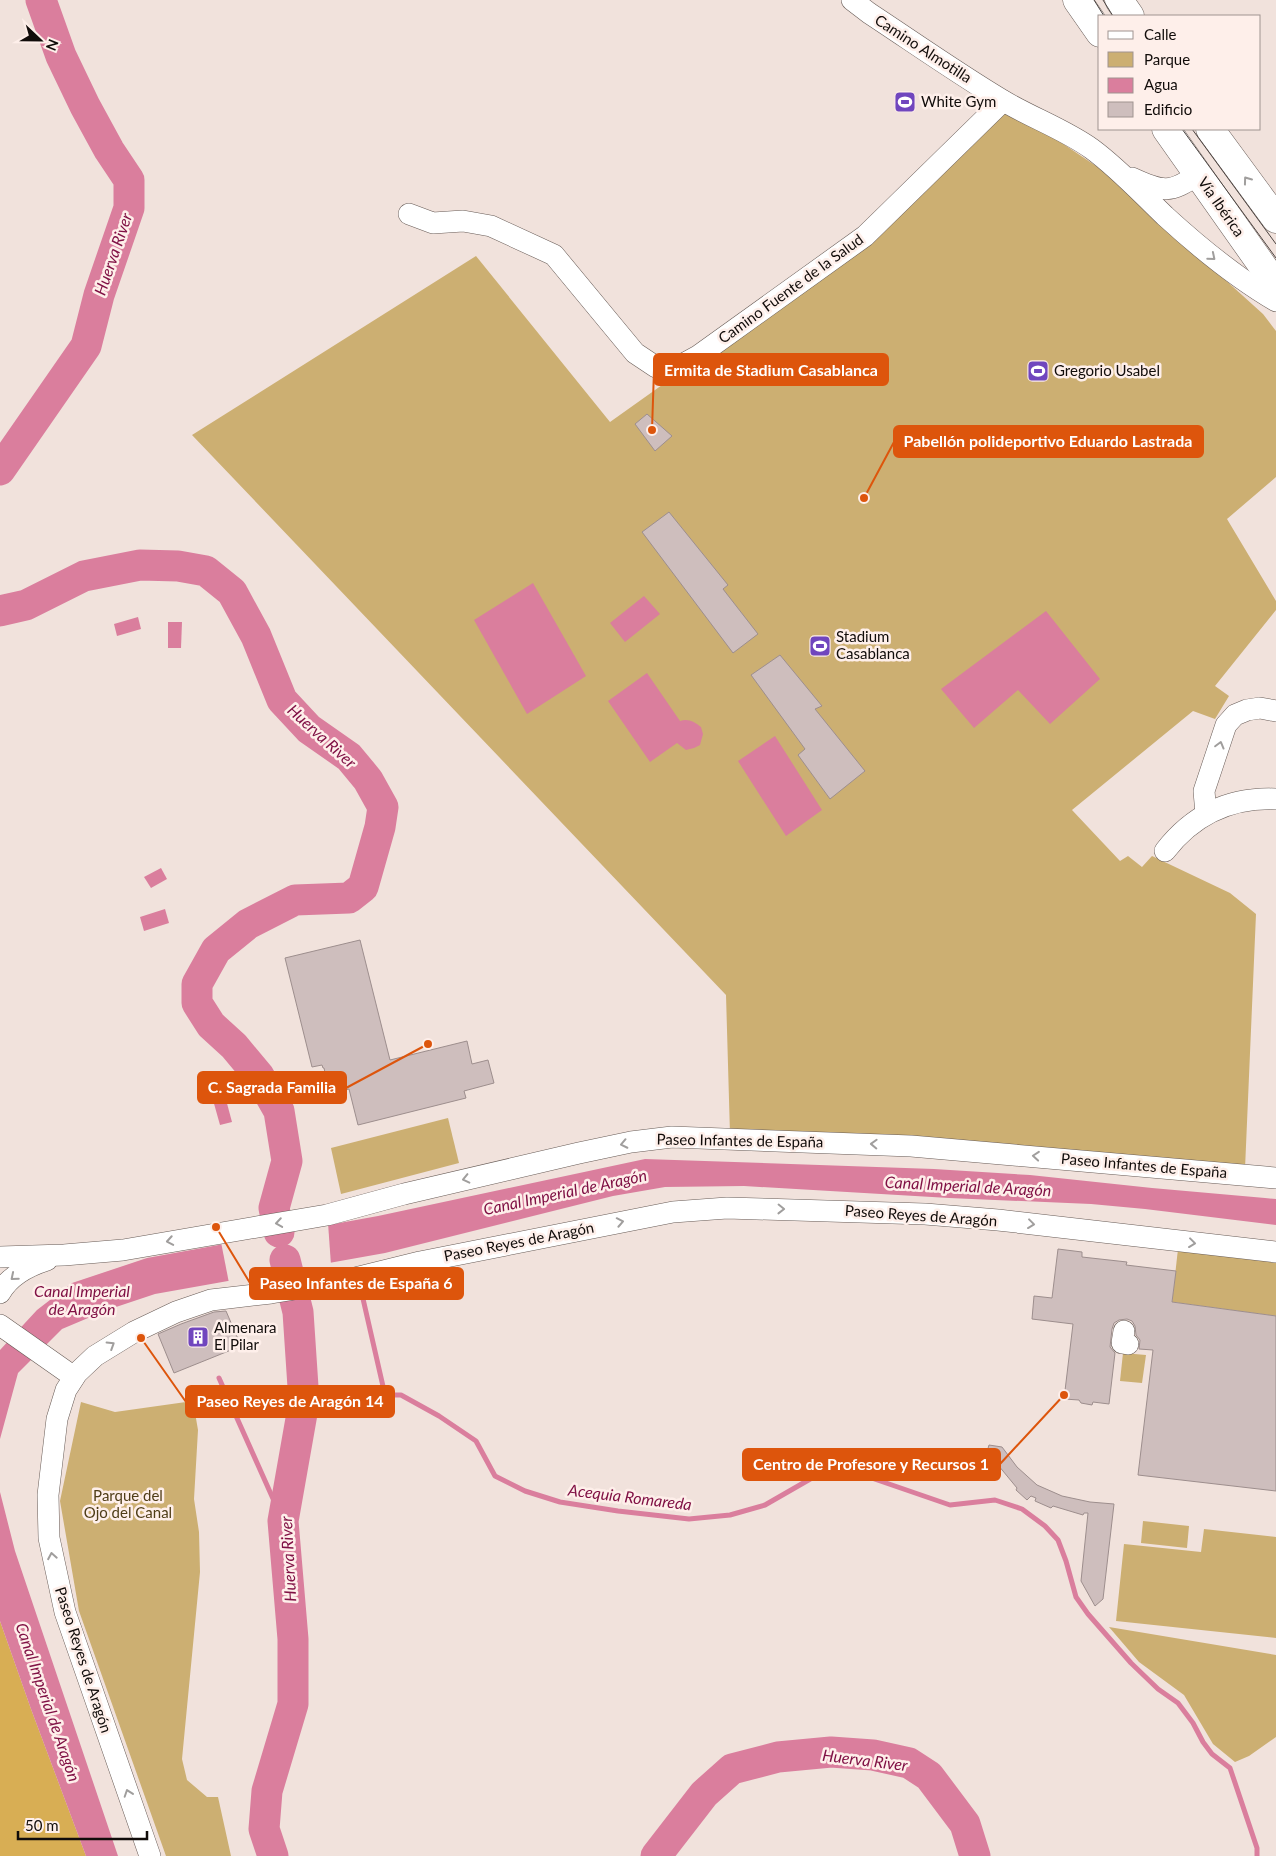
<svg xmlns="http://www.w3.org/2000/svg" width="1276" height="1856" viewBox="0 0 1276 1856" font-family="Lato,sans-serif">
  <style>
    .green { fill: #ccaf72 }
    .forest { fill: #d8ae54 }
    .water { fill: #da7e9d }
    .pier { fill: #f1e2dc }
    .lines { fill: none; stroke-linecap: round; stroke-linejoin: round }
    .stream { stroke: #da7e9d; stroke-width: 5 }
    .river { stroke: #da7e9d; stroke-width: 31 }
    .building { fill: #cebebd; stroke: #9d8e8d }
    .minor-casing { stroke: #685c57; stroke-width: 22 }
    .highway-casing { stroke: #685c57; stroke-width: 29 }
    .minor { stroke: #fff; stroke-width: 21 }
    .highway { stroke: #fff; stroke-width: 28 }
    .tram { stroke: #4c4542; stroke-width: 1 }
    .oneway { stroke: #a09e9d }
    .labels { text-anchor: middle; stroke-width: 5; stroke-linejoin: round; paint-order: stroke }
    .street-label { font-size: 15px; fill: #110c0a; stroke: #feefea }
    .poi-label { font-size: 15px; fill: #110c0a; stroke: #feefea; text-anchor: start }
    .park-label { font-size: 15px; fill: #4f3d17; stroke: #feefea }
    .water-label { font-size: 16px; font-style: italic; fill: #801145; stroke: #feefea }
    .leader { fill: none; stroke: #dd550c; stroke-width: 2 }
    .callout-dot { fill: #dd550c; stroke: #feefea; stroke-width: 2 }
    .callout { fill: #dd550c; stroke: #dd550c; stroke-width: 2 }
    .callout-label { font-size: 16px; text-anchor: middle; font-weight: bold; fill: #fff }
  </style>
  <rect width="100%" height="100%" fill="#f1e2dc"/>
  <g class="green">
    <polygon points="1005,105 1108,174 1263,314 1276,331 1276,477 1227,519 1276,601 1276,610 1215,686 1229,696 1215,719 1193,711 1072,810 1120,861 1128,856 1142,867 1152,856 1230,893 1256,914 1245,1169 730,1134 726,995 192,435 476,256 610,422 866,240"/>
    <polygon points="448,1118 459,1163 341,1194 331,1148"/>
    <polygon points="1178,1249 1276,1261 1276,1316 1172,1302"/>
    <polygon points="1123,1353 1146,1355 1142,1383 1120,1381"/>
    <polygon points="193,1401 198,1430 194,1499 199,1532 200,1572 182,1759 187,1780 207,1797 218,1797 231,1856 166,1856 79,1611 60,1501 81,1402 115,1412"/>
    <polygon points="1143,1521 1189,1526 1187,1548 1141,1543"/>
    <polygon points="1204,1529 1276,1537 1276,1638 1116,1621 1124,1544 1201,1552"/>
    <polygon points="1109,1627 1276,1655 1276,1737 1249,1756 1235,1762 1213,1744 1184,1695 1139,1662"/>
  </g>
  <polygon class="forest" points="0,1621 31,1709 86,1856 0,1856"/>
  <g class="water">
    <polygon points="533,583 586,676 527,714 474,620"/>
    <polygon points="644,596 660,614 625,642 610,623"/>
    <polygon points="1046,611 1100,679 1050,724 1018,690 974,728 941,689"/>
    <polygon points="138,617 141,629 117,636 114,624"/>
    <polygon points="168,622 182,622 181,648 168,648"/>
    <path d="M647 673 680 721C688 718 695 722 701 727L703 734 700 745 694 748 686 750 677 743 650 762 608 701Z"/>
    <polygon points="775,736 822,810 786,836 738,761"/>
    <polygon points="161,868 167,879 151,888 144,877"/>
    <polygon points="165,909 169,923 144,931 140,917"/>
    <polygon points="225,1096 232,1122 220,1125 213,1100"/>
    <polygon points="645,1159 934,1169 1030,1175 1152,1188 1265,1198 1276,1199 1276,1225 1145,1209 1091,1204 949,1198 744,1186 665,1187 613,1196 385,1253 155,1294 107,1310 62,1329 18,1373 0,1439 0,1350 37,1310 72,1283 147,1258 378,1216"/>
    <polygon points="0,1492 15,1551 118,1856 86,1856 31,1709 0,1621"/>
  </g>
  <polygon class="pier" points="328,1223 331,1265 229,1283 221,1242"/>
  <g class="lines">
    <g class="stream">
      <polyline points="361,1290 385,1395 401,1395 439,1416 476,1441 495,1476 525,1491 560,1502 618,1511 689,1519 730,1515 765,1505 812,1478 860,1474 950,1505 995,1500 1022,1509 1045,1526 1058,1540 1066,1561 1076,1597 1088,1614 1131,1663 1158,1689 1178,1703 1193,1723 1203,1742 1212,1754 1230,1768 1257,1848 1257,1856"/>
      <polyline points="219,1378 283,1521"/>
    </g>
    <g class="river">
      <polyline points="0,470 86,346 99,295 129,208 129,180 109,150 85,106 61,56 41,0"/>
      <polyline points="0,611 26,605 84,576 140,565 178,566 206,571 232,592 256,636 282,700 309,729 349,757 368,780 383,807 380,827 363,887 349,898 295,900 248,924 216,950 197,984 197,1003 211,1025 234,1046 259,1076 279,1111 287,1161 274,1208 279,1232"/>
      <polyline points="273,1856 264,1829 267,1791 293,1704 293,1639 283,1521 304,1402 298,1312 285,1260"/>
      <polyline points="656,1856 704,1794 732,1769 778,1757 831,1752 873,1755 909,1763 929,1776 965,1824 975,1856"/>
    </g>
  </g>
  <g class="building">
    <polygon points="647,414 672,436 655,451 635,424"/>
    <polygon points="669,512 728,585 723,589 758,634 733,653 642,532"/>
    <polygon points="780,655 822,706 815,709 865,771 830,799 798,755 805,749 751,675"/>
    <polygon points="360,940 390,1060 467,1041 472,1064 488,1060 494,1083 464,1091 466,1098 358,1125 349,1089 330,1094 324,1068 323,1068 322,1065 312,1067 285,958"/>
    <polygon points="1058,1249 1082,1252 1082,1257 1127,1262 1126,1265 1176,1271 1172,1302 1276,1316 1276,1491 1138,1475 1153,1350 1139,1349 1140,1340 1136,1335 1135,1326 1132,1321 1127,1319 1119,1320 1114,1323 1112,1329 1110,1347 1115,1353 1109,1404 1093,1402 1092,1405 1081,1403 1079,1400 1064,1399 1073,1324 1032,1319 1034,1296 1052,1298"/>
    <polygon points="226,1311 241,1346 174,1373 158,1334 181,1324 214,1312"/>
    <polygon points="989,1445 1002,1447 1017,1467 1037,1485 1062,1496 1090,1502 1114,1504 1103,1599 1095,1606 1081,1581 1088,1513 1084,1513 1083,1515 1053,1506 1051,1508 1035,1501 1036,1498 1031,1496 1027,1500 1016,1490 1017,1488 998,1465 987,1464 988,1453 987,1452"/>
  </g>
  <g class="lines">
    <g class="minor-casing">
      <g id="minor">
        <path d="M852 0 869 13C913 42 957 73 1002 100 1032 118 1064 129 1092 149 1119 169 1141 193 1165 216 1200 248 1235 277 1276 301"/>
        <path d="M1132 178C1162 192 1171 194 1198 174"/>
        <polyline points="409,214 433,223 463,221 491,226 554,255 635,353 656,367 676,368 698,356 865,236 1003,101"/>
        <polyline points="1206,814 1204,791 1226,725 1235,715 1247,710 1260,708 1276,711"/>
        <path d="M1165 851C1193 815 1229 797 1276 799"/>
        <polyline points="0,1257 64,1255 123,1250 327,1215 404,1194 579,1153 631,1142 672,1137 911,1146 1276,1178"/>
        <path d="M0 1293C10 1275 28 1266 47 1260"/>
        <polyline points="0,1325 74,1377"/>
        <polyline points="1124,1331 1122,1343 1128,1344"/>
        <polyline points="150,1856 65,1612 49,1538 48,1495 57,1419 66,1390 77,1373 95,1356 134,1332 176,1312 211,1300 271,1293 343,1281 420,1262 673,1212 727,1208 925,1214 998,1220 1276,1252"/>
      </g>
    </g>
    <g class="highway-casing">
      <g id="highway">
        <polyline points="1077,0 1100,33"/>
        <polyline points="1119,0 1130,16"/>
        <polyline points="1166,129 1276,285"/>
        <polyline points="1210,129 1276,219"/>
      </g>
    </g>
    <use href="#minor" class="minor"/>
    <use href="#highway" class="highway"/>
    <g class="tram">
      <polyline points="1094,0 1104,16"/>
      <polyline points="1103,0 1113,16"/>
      <polyline points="1182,129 1276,258"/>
      <polyline points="1192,129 1276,244"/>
    </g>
  </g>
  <defs><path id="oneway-chevron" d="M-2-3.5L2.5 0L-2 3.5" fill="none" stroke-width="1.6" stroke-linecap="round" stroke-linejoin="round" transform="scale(1.25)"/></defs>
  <g class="oneway">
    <use href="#oneway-chevron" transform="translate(1247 180) rotate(-126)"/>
    <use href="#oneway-chevron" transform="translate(1212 257) rotate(40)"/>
    <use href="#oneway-chevron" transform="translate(1220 745) rotate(-75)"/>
    <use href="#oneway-chevron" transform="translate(624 1144) rotate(168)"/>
    <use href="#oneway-chevron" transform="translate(874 1144) rotate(-178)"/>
    <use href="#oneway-chevron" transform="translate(1036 1156) rotate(-175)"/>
    <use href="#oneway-chevron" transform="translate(466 1179) rotate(167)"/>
    <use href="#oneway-chevron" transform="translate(781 1209) rotate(1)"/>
    <use href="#oneway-chevron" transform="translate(620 1222) rotate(-11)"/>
    <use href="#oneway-chevron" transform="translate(279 1223) rotate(171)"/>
    <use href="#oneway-chevron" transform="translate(1031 1224) rotate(7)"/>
    <use href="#oneway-chevron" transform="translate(170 1241) rotate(170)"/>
    <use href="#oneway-chevron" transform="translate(1192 1243) rotate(7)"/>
    <use href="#oneway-chevron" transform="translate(14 1277) rotate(140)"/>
    <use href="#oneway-chevron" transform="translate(111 1345) rotate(-32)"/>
    <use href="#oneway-chevron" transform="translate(52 1556) rotate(-100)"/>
    <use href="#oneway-chevron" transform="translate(128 1793) rotate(-109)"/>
  </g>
  <defs>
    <g id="stadium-square" transform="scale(1.125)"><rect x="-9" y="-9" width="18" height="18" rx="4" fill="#7046be" stroke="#feefea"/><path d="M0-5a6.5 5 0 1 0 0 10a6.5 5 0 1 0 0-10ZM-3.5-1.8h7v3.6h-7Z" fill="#fff"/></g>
    <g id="building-square" transform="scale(1.125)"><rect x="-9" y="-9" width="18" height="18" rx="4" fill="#7046be" stroke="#feefea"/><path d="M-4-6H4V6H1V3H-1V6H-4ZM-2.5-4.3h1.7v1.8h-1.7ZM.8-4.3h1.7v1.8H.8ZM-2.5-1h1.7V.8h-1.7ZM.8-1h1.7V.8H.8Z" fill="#fff"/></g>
  </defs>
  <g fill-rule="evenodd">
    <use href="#stadium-square" x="905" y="102"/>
    <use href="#stadium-square" x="1038" y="371"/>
    <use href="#stadium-square" x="820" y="646"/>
    <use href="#building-square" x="198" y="1337"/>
  </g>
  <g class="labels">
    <g class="street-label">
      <text transform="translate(923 49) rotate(33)" y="5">Camino Almotilla</text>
      <text transform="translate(1221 207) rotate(55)" y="5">Vía Ibérica</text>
      <text transform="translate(791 289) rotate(-36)" y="5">Camino Fuente de la Salud</text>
      <text transform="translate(740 1141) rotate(1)" y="5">Paseo Infantes de España</text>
      <text transform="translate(1144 1166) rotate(5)" y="5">Paseo Infantes de España</text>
      <text transform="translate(921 1216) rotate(4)" y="5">Paseo Reyes de Aragón</text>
      <text transform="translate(519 1242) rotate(-11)" y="5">Paseo Reyes de Aragón</text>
      <text transform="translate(83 1660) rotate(72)" y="5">Paseo Reyes de Aragón</text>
    </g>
    <g class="poi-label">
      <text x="921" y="107">White Gym</text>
      <text x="1054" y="376">Gregorio Usabel</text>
      <text x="836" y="642">Stadium<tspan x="836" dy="17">Casablanca</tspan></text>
      <text x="214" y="1333">Almenara<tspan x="214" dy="17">El Pilar</tspan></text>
    </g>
    <g class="park-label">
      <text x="128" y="1501">Parque del<tspan x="128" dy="17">Ojo del Canal</tspan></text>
    </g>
    <g class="water-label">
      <text transform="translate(113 254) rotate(-71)" y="6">Huerva River</text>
      <text transform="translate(322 736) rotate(42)" y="6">Huerva River</text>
      <text transform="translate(968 1186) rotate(3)" y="6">Canal Imperial de Aragón</text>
      <text transform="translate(565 1192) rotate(-12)" y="6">Canal Imperial de Aragón</text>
      <text x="82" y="1297">Canal Imperial<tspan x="82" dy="18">de Aragón</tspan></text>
      <text transform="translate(630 1497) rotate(7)" y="6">Acequia Romareda</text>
      <text transform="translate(288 1559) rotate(-93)" y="6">Huerva River</text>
      <text transform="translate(48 1702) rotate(71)" y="6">Canal Imperial de Aragón</text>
      <text transform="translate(865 1760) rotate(7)" y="6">Huerva River</text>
    </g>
  </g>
  <path class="leader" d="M652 430L654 370M864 498L894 442M428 1044L346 1088M216 1227L250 1283M141 1338L186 1402M1064 1395L1000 1464"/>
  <g class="callout-dot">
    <circle cx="652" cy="430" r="5"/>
    <circle cx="864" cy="498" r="5"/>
    <circle cx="428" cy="1044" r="5"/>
    <circle cx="216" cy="1227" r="5"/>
    <circle cx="141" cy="1338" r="5"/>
    <circle cx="1064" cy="1395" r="5"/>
  </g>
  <g class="callout">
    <rect x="654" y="354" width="234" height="31" rx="5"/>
    <rect x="894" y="426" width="309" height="31" rx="5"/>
    <rect x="198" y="1072" width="148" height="31" rx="5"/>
    <rect x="250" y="1268" width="213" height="31" rx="5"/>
    <rect x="186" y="1386" width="208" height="31" rx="5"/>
    <rect x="743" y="1449" width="257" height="31" rx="5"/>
  </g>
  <g class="callout-label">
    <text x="771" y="376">Ermita de Stadium Casablanca</text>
    <text x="1048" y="447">Pabellón polideportivo Eduardo Lastrada</text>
    <text x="272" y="1093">C. Sagrada Familia</text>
    <text x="356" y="1289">Paseo Infantes de España 6</text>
    <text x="290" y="1407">Paseo Reyes de Aragón 14</text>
    <text x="871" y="1470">Centro de Profesore y Recursos 1</text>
  </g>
  <rect x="1098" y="15" width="162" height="115" fill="#feefea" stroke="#9f9490"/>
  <rect x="1108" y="31" width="25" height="8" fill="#ffffff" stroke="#9f9490"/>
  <text x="1144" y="40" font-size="15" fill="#110c0a">Calle</text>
  <rect x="1108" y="52" width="25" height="15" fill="#ccaf72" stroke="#9f9490"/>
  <text x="1144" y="65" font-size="15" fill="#110c0a">Parque</text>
  <rect x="1108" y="78" width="25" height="15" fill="#da7e9d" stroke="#9f9490"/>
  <text x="1144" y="90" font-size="15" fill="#110c0a">Agua</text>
  <rect x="1108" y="102" width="25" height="15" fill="#cebebd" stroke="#9f9490"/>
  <text x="1144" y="115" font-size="15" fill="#110c0a">Edificio</text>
  <g transform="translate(40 40) rotate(112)" stroke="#feefea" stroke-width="4" paint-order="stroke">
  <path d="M0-4L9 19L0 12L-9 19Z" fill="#110c0a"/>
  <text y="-8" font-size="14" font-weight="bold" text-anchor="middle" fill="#110c0a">N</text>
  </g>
  <path d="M18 1831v8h129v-8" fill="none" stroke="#110c0a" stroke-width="2.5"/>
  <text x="25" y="1831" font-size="15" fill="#110c0a" stroke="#feefea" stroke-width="4" paint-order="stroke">50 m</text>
</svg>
